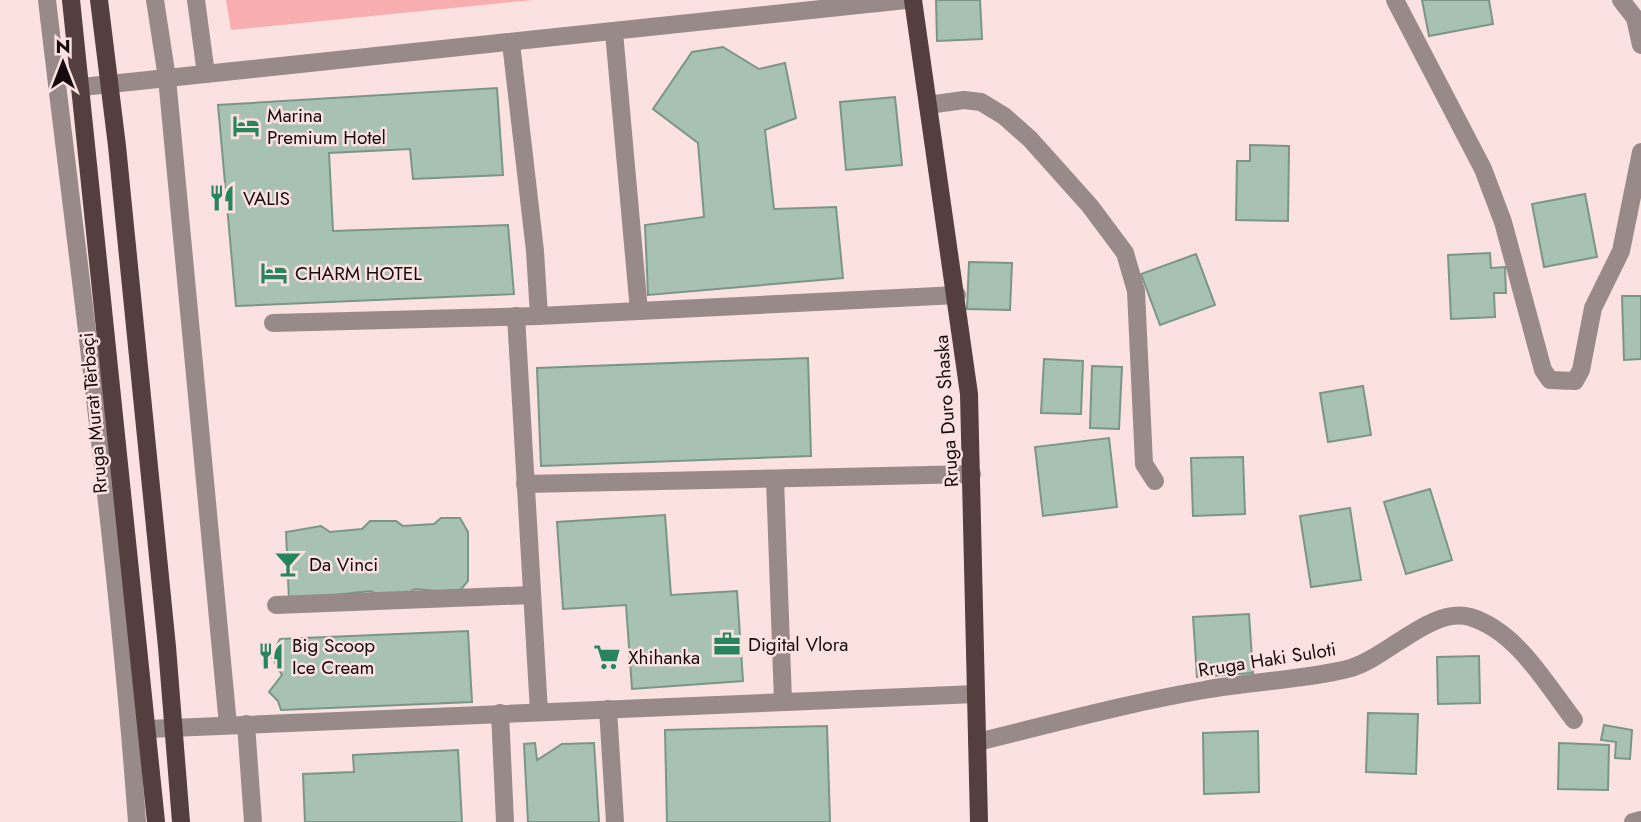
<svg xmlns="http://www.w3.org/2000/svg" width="1641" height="822" viewBox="0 0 1641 822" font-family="Jost,sans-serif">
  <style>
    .green { fill: #f8adae }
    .building { fill: #a7c2b3; stroke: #7b9687; stroke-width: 2 }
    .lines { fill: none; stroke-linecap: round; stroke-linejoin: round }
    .minor { stroke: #978a89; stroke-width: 18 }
    .major { stroke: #553e3e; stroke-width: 18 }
    .labels { text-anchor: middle; stroke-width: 5; stroke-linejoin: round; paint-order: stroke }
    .poi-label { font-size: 19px; fill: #160b0c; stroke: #fce1e1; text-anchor: start }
    .street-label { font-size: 19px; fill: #160b0c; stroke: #fce1e1 }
  </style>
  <rect width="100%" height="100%" fill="#fce1e1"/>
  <polygon class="green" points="226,0 533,0 231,30"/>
  <g class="building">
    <polygon points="936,0 980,0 982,39 937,41"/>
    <polygon points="1422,0 1489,0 1493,24 1429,36"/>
    <polygon points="723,47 759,69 785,63 796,118 765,130 774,209 836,207 843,278 648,295 645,225 704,217 698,143 653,109 692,52"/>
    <polygon points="497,88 503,175 413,179 410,149 329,153 333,231 508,225 514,294 236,306 218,105"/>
    <polygon points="895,97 902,165 846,170 840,102"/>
    <polygon points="1250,145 1289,146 1288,221 1236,220 1237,161 1250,161"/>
    <polygon points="1585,194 1597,257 1544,267 1532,204"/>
    <polygon points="1490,253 1491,268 1505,267 1506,293 1494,293 1495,317 1451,319 1448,255"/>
    <polygon points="1196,254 1215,305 1160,325 1141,274"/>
    <polygon points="969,262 1012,263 1010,310 967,309"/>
    <polygon points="1622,296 1641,296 1641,359 1624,360"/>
    <polygon points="808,358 811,456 541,466 537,368"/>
    <polygon points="1044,359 1083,361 1081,414 1041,413"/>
    <polygon points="1092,366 1122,367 1119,429 1090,428"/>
    <polygon points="1363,386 1371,435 1328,442 1320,393"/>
    <polygon points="1109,438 1117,507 1043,516 1035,447"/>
    <polygon points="1243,457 1245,514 1193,516 1191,458"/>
    <polygon points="1430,489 1452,560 1406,574 1384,502"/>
    <polygon points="1350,508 1361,580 1311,587 1300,516"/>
    <polygon points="665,515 671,595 737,591 743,681 632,689 626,605 563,609 557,522"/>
    <polygon points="441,518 460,518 468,532 468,581 458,593 415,589 405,595 383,596 370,591 289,600 286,532 321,526 330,532 362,529 370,521 396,521 403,526 434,524"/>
    <polygon points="1249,614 1253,673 1197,677 1193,617"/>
    <polygon points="468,631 472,702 281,710 278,701 269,692 282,675 271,656 280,639"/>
    <polygon points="1479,656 1480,703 1438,704 1437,657"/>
    <polygon points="1368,713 1418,714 1416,774 1366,772"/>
    <polygon points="1604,725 1632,730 1630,759 1615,758 1616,742 1601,740"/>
    <polygon points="827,726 830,822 667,822 665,730"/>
    <polygon points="1258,731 1259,792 1204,794 1203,733"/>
    <polygon points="535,743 537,760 562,744 594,743 599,822 528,822 524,744"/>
    <polygon points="1559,743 1609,745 1608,790 1558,789"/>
    <polygon points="458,750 462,822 305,822 303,774 354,772 353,755"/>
  </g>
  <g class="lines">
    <g class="minor">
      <path d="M47 0C79 274 117 547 137 822"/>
      <polyline points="155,0 167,78 228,725"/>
      <polyline points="196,0 206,74"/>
      <polyline points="1395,0 1483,169 1503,222 1543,370 1550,380 1575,381 1581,370 1593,308 1621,251 1641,152"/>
      <polyline points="1621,0 1635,18 1641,45"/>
      <polyline points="614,32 639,311"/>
      <polyline points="511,43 535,251 539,316"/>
      <polyline points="82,87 906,0"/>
      <polyline points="928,105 964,100 981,102 1004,116 1030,139 1090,206 1125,253 1136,291 1144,464 1155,481"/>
      <polyline points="516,316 539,712"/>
      <polyline points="273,323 539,316 957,295"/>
      <polyline points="775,479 783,701"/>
      <polyline points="525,484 972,474"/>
      <polyline points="276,605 532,595"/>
      <polyline points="608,709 615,822"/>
      <polyline points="500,713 505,822"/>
      <polyline points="246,724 253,822"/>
      <polyline points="147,729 976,694"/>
      <path d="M977 742C1052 724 1128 703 1204 690 1252 681 1306 680 1351 668 1388 657 1432 606 1470 617 1517 631 1546 684 1574 720"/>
      <polyline points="1633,822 1641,820"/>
    </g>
    <g class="major">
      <polyline points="71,0 156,822"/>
      <polyline points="99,0 117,146 167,647 181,822"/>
      <polyline points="913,0 969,394 979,822"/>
    </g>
  </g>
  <defs>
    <g id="hotel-bare" transform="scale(2.1)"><path d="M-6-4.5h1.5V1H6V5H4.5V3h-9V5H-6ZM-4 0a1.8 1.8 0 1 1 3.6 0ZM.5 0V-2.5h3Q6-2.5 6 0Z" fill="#27855d" stroke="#fce1e1" stroke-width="2.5" paint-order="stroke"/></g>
    <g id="restaurant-bare" transform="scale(2.1)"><path d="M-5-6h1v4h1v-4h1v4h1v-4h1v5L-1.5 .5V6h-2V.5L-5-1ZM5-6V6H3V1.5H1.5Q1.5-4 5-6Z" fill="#27855d" stroke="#fce1e1" stroke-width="2.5" paint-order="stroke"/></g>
    <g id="bar-bare" transform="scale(2.1)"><path d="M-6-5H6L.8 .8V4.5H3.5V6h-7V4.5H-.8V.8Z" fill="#27855d" stroke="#fce1e1" stroke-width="2.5" paint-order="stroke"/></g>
    <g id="office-bare" transform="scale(2.1)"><path d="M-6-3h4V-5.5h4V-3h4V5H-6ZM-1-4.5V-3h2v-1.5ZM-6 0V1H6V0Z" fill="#27855d" stroke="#fce1e1" stroke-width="2.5" paint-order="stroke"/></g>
    <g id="supermarket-bare" transform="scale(2.1)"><path d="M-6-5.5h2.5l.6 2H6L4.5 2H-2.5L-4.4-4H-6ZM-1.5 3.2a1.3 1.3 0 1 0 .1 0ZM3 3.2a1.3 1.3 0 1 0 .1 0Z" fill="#27855d" stroke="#fce1e1" stroke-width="2.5" paint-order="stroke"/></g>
  </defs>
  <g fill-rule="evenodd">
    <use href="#hotel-bare" x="246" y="126"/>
    <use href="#restaurant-bare" x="222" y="198"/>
    <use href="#hotel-bare" x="274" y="273"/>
    <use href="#bar-bare" x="288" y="564"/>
    <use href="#office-bare" x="727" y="644"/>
    <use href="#restaurant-bare" x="271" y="656"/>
    <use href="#supermarket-bare" x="607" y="657"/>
  </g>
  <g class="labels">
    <g class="poi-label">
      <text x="267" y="122">Marina<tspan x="267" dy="22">Premium Hotel</tspan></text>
      <text x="243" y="205">VALIS</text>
      <text x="295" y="280">CHARM HOTEL</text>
      <text x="309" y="571">Da Vinci</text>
      <text x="748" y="651">Digital Vlora</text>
      <text x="292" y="652">Big Scoop<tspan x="292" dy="22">Ice Cream</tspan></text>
      <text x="628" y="664">Xhihanka</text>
    </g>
    <g class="street-label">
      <text transform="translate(946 411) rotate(-94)" y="7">Rruga Duro Shaska</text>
      <text transform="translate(93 413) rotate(-95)" y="7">Rruga Murat Tërbaçi</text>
      <text transform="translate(1267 659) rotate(-9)" y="7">Rruga Haki Suloti</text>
    </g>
  </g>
  <g transform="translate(63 63)" stroke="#fce1e1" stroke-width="5" paint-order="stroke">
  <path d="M0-5L12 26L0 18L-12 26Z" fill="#160b0c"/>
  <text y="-10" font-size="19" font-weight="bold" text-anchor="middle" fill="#160b0c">N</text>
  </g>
</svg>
